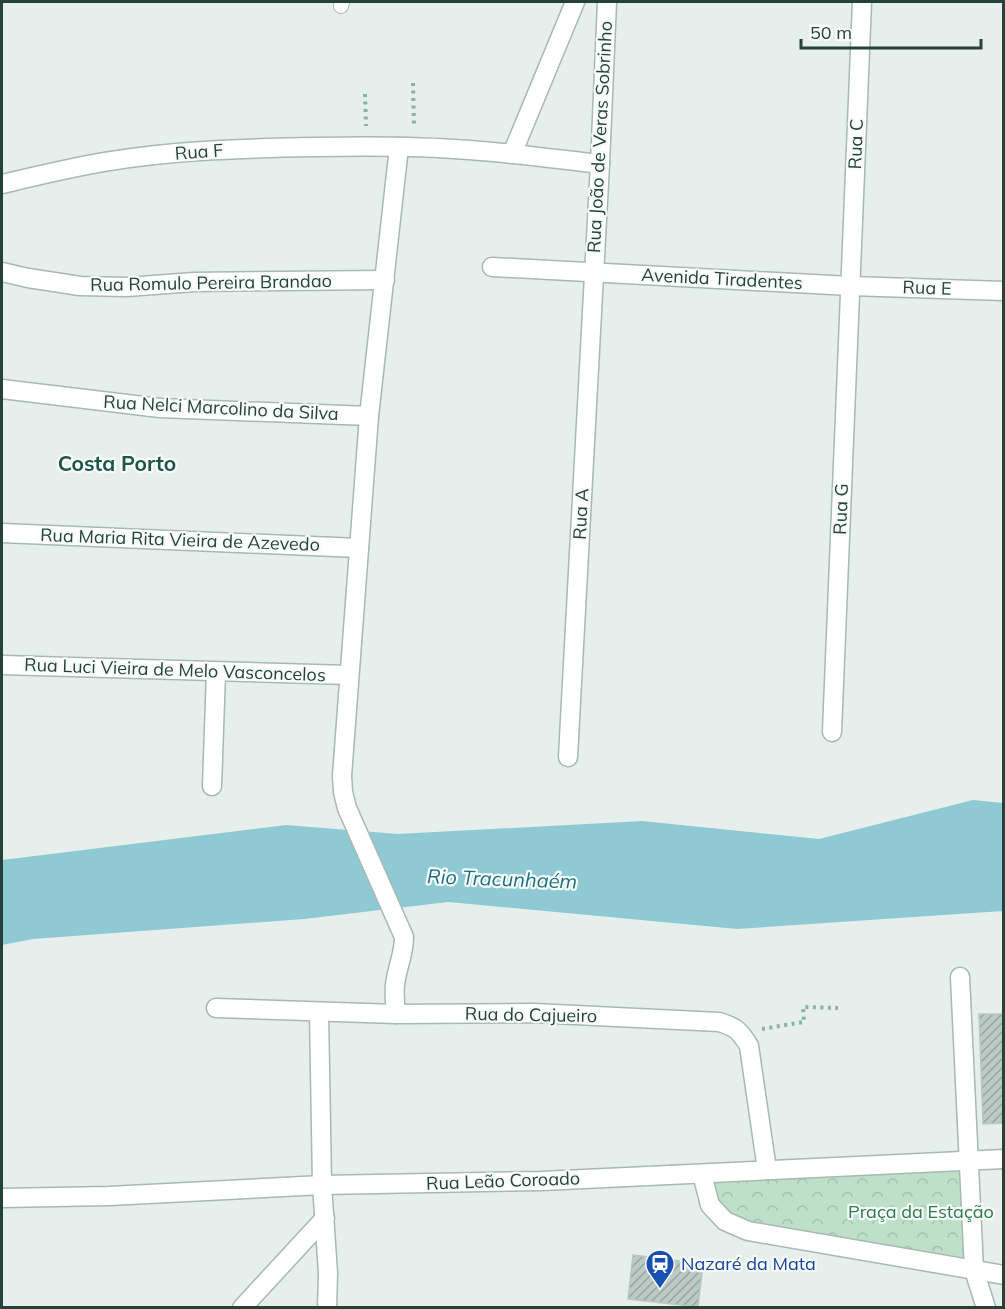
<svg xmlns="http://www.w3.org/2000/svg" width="1005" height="1309" viewBox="0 0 1005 1309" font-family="Mulish,sans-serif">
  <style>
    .park { fill: url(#park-crowns) }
    .water { fill: #8ec9d4 }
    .building { fill: url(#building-hatch); stroke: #b8c9c2; stroke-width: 1.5 }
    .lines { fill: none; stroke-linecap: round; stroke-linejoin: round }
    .service-casing { stroke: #a8b8b2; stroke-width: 16 }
    .minor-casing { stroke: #a8b8b2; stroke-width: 21 }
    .tertiary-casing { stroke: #a8b8b2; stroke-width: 21 }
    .path { stroke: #86b3a5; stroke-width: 4; stroke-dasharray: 3 4.5; stroke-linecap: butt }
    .service { stroke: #fff; stroke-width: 14 }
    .minor { stroke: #fff; stroke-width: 18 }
    .tertiary { stroke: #fff; stroke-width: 18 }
    .labels { text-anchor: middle; stroke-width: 4.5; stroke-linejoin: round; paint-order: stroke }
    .street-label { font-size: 18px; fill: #24423a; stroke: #f7fbf9 }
    .park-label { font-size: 18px; fill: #2d7a4b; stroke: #f7fbf9 }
    .transit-label { font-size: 18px; fill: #164399; stroke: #f7fbf9; text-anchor: start }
    .water-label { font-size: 20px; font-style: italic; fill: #1c6f80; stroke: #f7fbf9 }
    .quarter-label { font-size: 21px; font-weight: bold; fill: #1f5548; stroke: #f7fbf9 }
  </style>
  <defs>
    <pattern id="park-crowns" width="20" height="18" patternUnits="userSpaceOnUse" patternTransform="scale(1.5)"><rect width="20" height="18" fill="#bfe0c8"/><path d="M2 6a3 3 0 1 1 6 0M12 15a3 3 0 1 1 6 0" fill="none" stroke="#a4c1ad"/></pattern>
    <pattern id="building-hatch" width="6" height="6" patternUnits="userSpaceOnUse" patternTransform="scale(1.5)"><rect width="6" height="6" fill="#bbcac4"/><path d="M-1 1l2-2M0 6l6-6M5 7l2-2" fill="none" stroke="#98a6a0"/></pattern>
  </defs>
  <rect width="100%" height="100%" fill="#e6efeb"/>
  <polygon class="park" points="968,1161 974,1270 725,1221 702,1174"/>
  <polygon class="water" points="973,800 1003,803 1003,911 737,929 448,902 304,919 33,939 2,945 2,860 286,825 398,834 642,821 819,839"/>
  <g class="building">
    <polygon points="979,1014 1004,1014 1004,1123 983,1124"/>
    <polygon points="633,1255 703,1264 698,1307 628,1299"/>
  </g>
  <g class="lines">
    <g class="service-casing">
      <polyline id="service" points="341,6 342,2"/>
    </g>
    <g class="minor-casing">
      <g id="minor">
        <polyline points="512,154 575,2"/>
        <path d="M2 184C36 176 69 168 104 162 175 150 247 148 318 147 368 146 418 146 469 150 513 153 556 159 600 164"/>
        <polyline points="492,267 850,286 1004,291"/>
        <polyline points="2,272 28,278 80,286 127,287 194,282 385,280"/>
        <polyline points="2,389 160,408 369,416"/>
        <polyline points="2,533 359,548"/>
        <polyline points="2,665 349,675"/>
        <polyline points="832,732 862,2"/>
        <polyline points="568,757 600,164 607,2"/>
        <polyline points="212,786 216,672"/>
        <polyline points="960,977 974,1270 986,1308"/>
        <path d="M216 1008 396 1014 534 1013 719 1022C736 1027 740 1031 749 1046L767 1170"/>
        <polyline points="319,1012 322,1185 328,1273 327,1308"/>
        <path d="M396 1014C395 1004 394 994 395 985 397 967 404 955 404 937L347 808 343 792 342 776 369 416 399 147"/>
        <polyline points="702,1174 710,1205 725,1221 748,1231 1004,1275"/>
        <polyline points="242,1308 325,1218"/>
      </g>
    </g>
    <g class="tertiary-casing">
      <polyline id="tertiary" points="2,1198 109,1196 322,1185 542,1181 1004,1159"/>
    </g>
    <g class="path">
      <polyline points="413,83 414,127"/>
      <polyline points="365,94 366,126"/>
      <polyline points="762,1029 804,1022 803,1007 838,1008"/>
    </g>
    <use href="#service" class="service"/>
    <use href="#minor" class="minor"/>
    <use href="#tertiary" class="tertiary"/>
  </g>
  <defs>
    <g id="station-pin" transform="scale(1.5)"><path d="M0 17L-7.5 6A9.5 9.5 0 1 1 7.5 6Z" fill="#1a4fb4" stroke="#f7fbf9"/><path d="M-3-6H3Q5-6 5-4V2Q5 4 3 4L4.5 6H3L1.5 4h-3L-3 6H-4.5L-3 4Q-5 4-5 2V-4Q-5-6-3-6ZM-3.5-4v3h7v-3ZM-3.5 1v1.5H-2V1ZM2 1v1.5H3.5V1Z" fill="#fff"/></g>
  </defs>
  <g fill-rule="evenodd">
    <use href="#station-pin" x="660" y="1264"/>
  </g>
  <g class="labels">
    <g class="street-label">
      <text transform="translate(600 137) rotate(-87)" y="6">Rua João de Veras Sobrinho</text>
      <text transform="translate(856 144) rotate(-88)" y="6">Rua C</text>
      <text transform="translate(199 152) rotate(-4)" y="6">Rua F</text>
      <text transform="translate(722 279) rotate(3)" y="6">Avenida Tiradentes</text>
      <text transform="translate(211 283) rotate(-1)" y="6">Rua Romulo Pereira Brandao</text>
      <text transform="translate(927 288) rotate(2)" y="6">Rua E</text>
      <text transform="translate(221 408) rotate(3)" y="6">Rua Nelci Marcolino da Silva</text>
      <text transform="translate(841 509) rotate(-88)" y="6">Rua G</text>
      <text transform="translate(581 514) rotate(-87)" y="6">Rua A</text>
      <text transform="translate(180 540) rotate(2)" y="6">Rua Maria Rita Vieira de Azevedo</text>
      <text transform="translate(175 670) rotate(2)" y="6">Rua Luci Vieira de Melo Vasconcelos</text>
      <text transform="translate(531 1015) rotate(1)" y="6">Rua do Cajueiro</text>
      <text transform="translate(503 1181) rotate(-2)" y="6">Rua Leão Coroado</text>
    </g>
    <g class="park-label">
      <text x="921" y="1218">Praça da Estação</text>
    </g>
    <g class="transit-label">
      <text x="681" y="1270">Nazaré da Mata</text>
    </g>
    <g class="water-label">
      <text transform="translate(502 879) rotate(2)" y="7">Rio Tracunhaém</text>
    </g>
    <g class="quarter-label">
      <text x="117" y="471">Costa Porto</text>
    </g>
  </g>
  <rect width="1005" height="1309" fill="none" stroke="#24423a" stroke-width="6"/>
  <path d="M801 39v9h180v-9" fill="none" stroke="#24423a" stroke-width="3"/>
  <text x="810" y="39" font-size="18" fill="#24423a" stroke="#f7fbf9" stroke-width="4.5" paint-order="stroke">50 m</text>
</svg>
